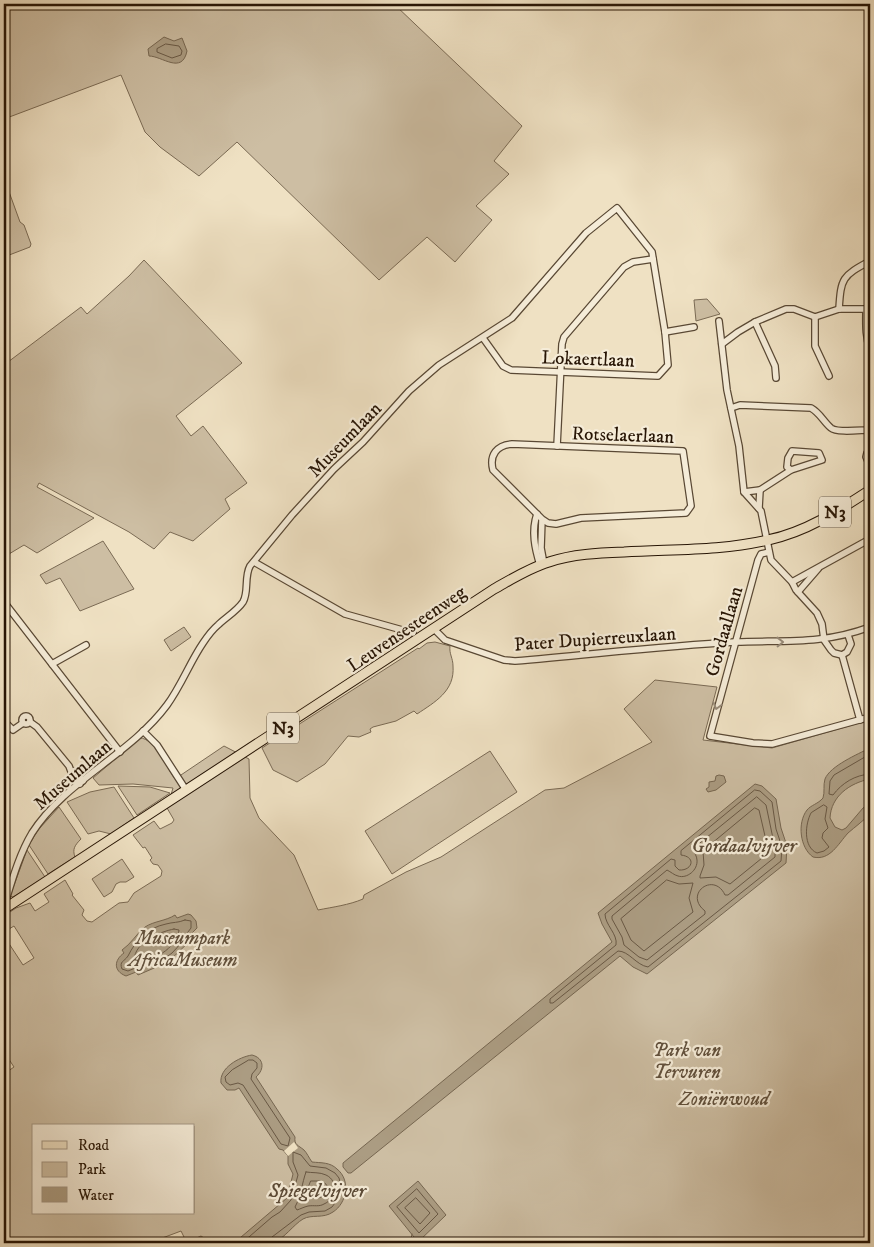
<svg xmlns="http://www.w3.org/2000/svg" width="874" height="1247" viewBox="0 0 874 1247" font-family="'IM FELL DW Pica',serif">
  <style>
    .green { fill: #cdbea3; stroke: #7a6a54; fill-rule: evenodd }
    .water { fill: #ab9c82; stroke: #766650 }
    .pier { fill: #efe1c3 }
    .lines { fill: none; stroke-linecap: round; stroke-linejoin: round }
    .shore { stroke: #695844; stroke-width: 1 }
    .stream { stroke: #766650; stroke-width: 1 }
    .minor-casing { stroke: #594834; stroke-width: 8 }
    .primary-casing { stroke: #271505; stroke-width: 11 }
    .minor { stroke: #f5ecd8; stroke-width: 5.5 }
    .primary { stroke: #efe1c3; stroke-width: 9 }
    .oneway { stroke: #988b79 }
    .labels { text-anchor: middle; stroke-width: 4.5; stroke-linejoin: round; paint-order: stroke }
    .shield { fill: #f5ecd8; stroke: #655644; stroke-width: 1 }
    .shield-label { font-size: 18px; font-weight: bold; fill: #271505 }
    .street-label { font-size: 19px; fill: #271505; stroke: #f5ecd8 }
    .park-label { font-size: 19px; font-style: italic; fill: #61503c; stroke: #f5ecd8 }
    .water-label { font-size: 20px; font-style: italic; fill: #5c4b37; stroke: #f5ecd8 }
  </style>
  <rect width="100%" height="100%" fill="#efe1c3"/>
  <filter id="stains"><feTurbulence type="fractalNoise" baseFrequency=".004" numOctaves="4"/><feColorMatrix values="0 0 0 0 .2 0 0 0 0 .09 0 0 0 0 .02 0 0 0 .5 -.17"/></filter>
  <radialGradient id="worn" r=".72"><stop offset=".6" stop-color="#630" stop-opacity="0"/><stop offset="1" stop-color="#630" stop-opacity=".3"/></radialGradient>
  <g class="green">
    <polygon points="4,4 394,4 522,126 494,161 509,174 476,206 492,220 455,262 427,237 379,280 237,142 199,176 160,147 145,132 121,75 4,119"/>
    <polygon points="4,178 20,222 24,225 31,244 30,247 4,257"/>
    <polygon points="144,260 242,363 176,416 191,436 203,426 247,483 225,499 230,509 193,541 170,532 154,549 129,532 39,483 37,487 94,518 37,553 24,545 4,557 4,365 81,307 87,314 129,276"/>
    <polygon points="707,299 720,314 696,321 694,300"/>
    <polygon points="103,541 134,589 80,611 60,578 46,584 40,575"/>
    <polygon points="184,627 191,637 171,651 164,640"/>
    <path d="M435 642 450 646C449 654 453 658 453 666 455 691 435 702 417 714L414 711 396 721 373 727 370 729 371 732 359 737 348 736 325 764 297 782 273 770 262 748 418 648 419 649 427 643Z"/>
    <path d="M655 680 717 687 703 740 772 748 870 720V1243H169L184 1237 181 1231 149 1243H4V1074L14 1067 8 1058 4 1060V936L23 965 34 958 14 926 4 932V916L16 908 30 903 35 911 49 902 44 894 65 880 73 894 72 895 84 910 82 915 87 921 92 922 119 903 128 902 134 893 161 876 162 871 158 865 153 864 150 860 152 858 145 847 143 848 133 835 154 821 160 829 172 823 174 820 167 808 173 788 133 784 99 785 93 778 140 738C154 738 167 768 175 779L224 746 249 759 250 798 259 818 294 855 318 910C333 907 349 905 363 899L364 895 406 872 441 857 545 790 564 788 652 742 624 709ZM34 1126H194V1213H34Z"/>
    <polygon points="490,751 517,792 392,874 365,831"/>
    <polygon points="118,786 150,787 170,793 137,815"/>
    <polygon points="114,787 134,818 111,834 99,831 88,834 67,802 90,792"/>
    <path d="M59 807 81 839C75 845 72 849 75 857L48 874 29 845 38 830Z"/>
    <polygon points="27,850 45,877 13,897 10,896"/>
    <polygon points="122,859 134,877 126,882 120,882 116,884 112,892 104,897 92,879"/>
  </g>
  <g class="water">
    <path d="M164 37 174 41 182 38 187 51C182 75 162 56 149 56L148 49Z"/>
    <path d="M870 748V779C850 783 831 796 830 818L835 827 842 830 846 828 863 808 870 803V814C863 821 855 827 848 833 838 844 830 861 813 857 800 848 797 823 807 810 811 805 818 804 823 798 825 792 823 785 825 779 830 766 858 754 870 748Z"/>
    <polygon points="719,775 724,776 726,782 716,790 708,792 706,789 709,787 709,782 715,781 716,776"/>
    <polygon points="755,784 762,786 776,799 781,828 787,846 786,863 647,974 633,967 620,956 351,1173 348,1173 343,1167 343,1163 612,942 602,924 598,913"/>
    <path d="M188 914 191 915 196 921 197 928 189 936 191 940 168 962 138 975 136 972 126 976C113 971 114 960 124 953L122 950C131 944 136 934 145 927 154 921 166 921 175 915L177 918Z"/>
    <path d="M252 1055C264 1058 265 1069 256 1077L295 1137C294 1145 298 1145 304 1150 307 1153 309 1158 312 1162 321 1163 330 1162 337 1169 351 1180 347 1203 333 1212 323 1219 312 1214 303 1219 293 1225 285 1238 273 1243 267 1245 242 1243 234 1243L287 1198 293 1174 288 1164V1156L283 1150 279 1149 239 1088 235 1090H227L221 1083C219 1068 239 1057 252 1055Z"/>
    <polygon points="418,1181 446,1215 418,1242 389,1206"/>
    <polygon points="201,1236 204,1238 208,1243 185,1243"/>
  </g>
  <polygon class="pier" points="294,1142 298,1148 288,1156 284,1151"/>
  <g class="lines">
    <g class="shore">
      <polygon points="166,44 179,46 182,51 181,55 172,58 157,52 157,49"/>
      <path d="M870 754 834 775 830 781 829 794 833 795C842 783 855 775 870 774"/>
      <path d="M755 790 760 791 772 802 776 829 782 847 781 861 648 967C636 965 629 951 618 951L553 1003H550V999L616 945C618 934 605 925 605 914L671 859 675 860V866L679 870C692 871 697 857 681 855V851Z"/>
      <path d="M757 797 766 805 775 848V857L728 895H725C714 871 683 894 705 911V914L647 960 639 957 624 945 622 937 612 919V916L667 870C671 872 674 875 678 876 687 879 698 870 697 860 697 856 694 853 693 849Z"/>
      <path d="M824 805 827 807 825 819 828 828 823 833 822 838 829 847 824 851 817 853C803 847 805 824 811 813Z"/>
      <polygon points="755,808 759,810 768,849 767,854 730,884 716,877 700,878 700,876 704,865 703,851"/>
      <polygon points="667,880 679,884 693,883 689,898 693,912 644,951 631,940 621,919"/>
      <path d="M185 920 191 921V928C184 936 180 946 172 953 158 965 143 964 128 971L122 969C119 961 124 962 128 956 136 940 147 928 166 924 173 922 178 923 185 920Z"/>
      <path d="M174 929 179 930C178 947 150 965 134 960 135 942 159 932 174 929Z"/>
      <polygon points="249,1060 253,1060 257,1063 257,1068 252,1074 251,1079 290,1138 288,1146 281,1144 243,1085 238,1083 230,1085 226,1082 225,1077 232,1070"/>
      <path d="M306 1172C312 1173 320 1172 326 1175 339 1181 336 1199 324 1204 319 1207 314 1205 308 1206 304 1207 300 1209 297 1210L295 1207C301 1196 302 1183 306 1172Z"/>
      <path d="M311 1181H320L326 1184C330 1196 319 1200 308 1198V1188Z"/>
      <polygon points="417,1189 438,1214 419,1233 397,1207"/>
      <polygon points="416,1198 430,1213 420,1224 405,1208"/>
      <polyline points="242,1243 272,1217 280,1212 291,1200 298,1175 293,1162 293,1152 301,1155 310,1166 326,1168 335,1173 339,1178 341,1186 338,1199 332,1207 325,1211 309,1212 301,1215 272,1237 270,1243"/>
    </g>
    <polyline class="stream" points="411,1239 412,1234"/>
    <g class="minor-casing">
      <g id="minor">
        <path d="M839 309C841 278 842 276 870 261"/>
        <path d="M866 310C866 323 865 336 870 349"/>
        <polyline points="815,317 815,346 829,376"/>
        <polyline points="719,321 727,390 739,446 744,492 761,511 771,560 792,582 796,590 817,613 822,624 824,640 831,650 834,653 842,655 847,652 851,644 848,635"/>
        <polyline points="755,322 775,366 776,378"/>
        <polyline points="665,332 694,327"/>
        <polyline points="722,344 738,332 755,322 786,309 794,309 815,317 839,309 870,309"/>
        <path d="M731 408 740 405 811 408C820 413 823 421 831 428 837 433 861 430 870 430"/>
        <polyline points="557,446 562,344 564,337 624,267 633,262 653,259"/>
        <polyline points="870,450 867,453 866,457 870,466"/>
        <polyline points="744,492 760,490 791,470 822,460 819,453 792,451 788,458 787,467 791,470"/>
        <polyline points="759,508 760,490"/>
        <path d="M537 514C531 531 535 549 540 565"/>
        <path d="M542 519 548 523 556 524 581 518 686 513 691 506 683 451 512 444C497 445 489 455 493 470L542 519 541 548 544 564"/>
        <polyline points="769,552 761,554 758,560 710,736 753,743 772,744 870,717"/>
        <polyline points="254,562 345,614 413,633"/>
        <polyline points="792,582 870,539"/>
        <polyline points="798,592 818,569"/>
        <polyline points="4,602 120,752"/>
        <path d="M434 629 445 640 504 660 515 661C588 655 661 646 735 642 785 640 821 645 870 627"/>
        <polyline points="842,655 860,720"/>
        <polyline points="52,664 86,645"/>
        <circle cx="26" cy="720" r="4"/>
        <polyline points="4,721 13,730 23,723"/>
        <polyline points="30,722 37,727 69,766 72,774 80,784"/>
        <polyline points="143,731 157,745 186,790"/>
        <polyline points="72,771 75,772 83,781"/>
        <path d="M6 900C13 877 20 853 32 833 65 781 130 755 167 705 181 686 190 662 203 643 207 637 212 630 218 625 225 618 237 611 243 602 249 592 244 577 250 566L292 515 334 469 363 442 409 391 439 365 512 318 586 233 617 208 652 252 665 332 668 365 658 376 511 370 503 366 483 338"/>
      </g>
    </g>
    <g class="primary-casing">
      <path id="primary" d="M4 909 494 589C512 579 529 568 549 562 573 554 598 553 624 552 672 549 721 551 768 540 806 532 838 511 870 490"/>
    </g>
    <use href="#minor" class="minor"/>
    <use href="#primary" class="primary"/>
  </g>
  <defs><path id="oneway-chevron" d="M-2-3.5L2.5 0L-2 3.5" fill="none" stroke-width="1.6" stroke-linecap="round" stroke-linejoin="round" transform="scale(1.25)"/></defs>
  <g class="oneway">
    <use href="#oneway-chevron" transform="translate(780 642) rotate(-1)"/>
    <use href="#oneway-chevron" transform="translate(717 706) rotate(106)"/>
  </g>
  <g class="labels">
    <g class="shield">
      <rect x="819" y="496.5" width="32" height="31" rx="4"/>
      <rect x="267" y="712.5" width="32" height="31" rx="4"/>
    </g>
    <g class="shield-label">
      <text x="835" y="518">N3</text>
      <text x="283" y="734">N3</text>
    </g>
    <g class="street-label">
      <text transform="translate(588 358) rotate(2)" y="7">Lokaertlaan</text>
      <text transform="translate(623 434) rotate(2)" y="7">Rotselaerlaan</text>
      <text transform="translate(344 439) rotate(-46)" y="7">Museumlaan</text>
      <text transform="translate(406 628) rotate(-34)" y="7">Leuvensesteenweg</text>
      <text transform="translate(723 631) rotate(-74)" y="7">Gordaallaan</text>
      <text transform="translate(595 638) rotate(-4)" y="7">Pater Dupierreuxlaan</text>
      <text transform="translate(72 774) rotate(-41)" y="7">Museumlaan</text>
    </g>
    <g class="park-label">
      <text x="183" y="944">Museumpark<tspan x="183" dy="22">AfricaMuseum</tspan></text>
      <text x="687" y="1056">Park van<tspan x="687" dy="22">Tervuren</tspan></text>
      <text x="724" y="1105">Zoniënwoud</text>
    </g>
    <g class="water-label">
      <text x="744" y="852">Gordaalvijver</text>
      <text x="317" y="1197">Spiegelvijver</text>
    </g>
  </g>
  <rect width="874" height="1247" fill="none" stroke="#efe1c3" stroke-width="20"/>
  <rect x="5" y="5" width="864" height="1237" fill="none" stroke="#271505" stroke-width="2.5"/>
  <rect x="10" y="10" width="854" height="1227" fill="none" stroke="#271505"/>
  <rect x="32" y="1124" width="162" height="90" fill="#f5ecd8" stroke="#a39684"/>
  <rect x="42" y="1141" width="25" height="8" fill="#efe1c3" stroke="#a39684"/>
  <text x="78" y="1150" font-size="15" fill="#271505">Road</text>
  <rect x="42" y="1162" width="25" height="15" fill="#cdbea3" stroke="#a39684"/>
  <text x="78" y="1174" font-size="15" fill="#271505">Park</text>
  <rect x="42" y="1187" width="25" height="15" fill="#ab9c82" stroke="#a39684"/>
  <text x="78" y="1200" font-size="15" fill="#271505">Water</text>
  <rect width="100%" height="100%" filter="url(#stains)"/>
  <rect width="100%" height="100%" fill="url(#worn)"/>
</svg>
